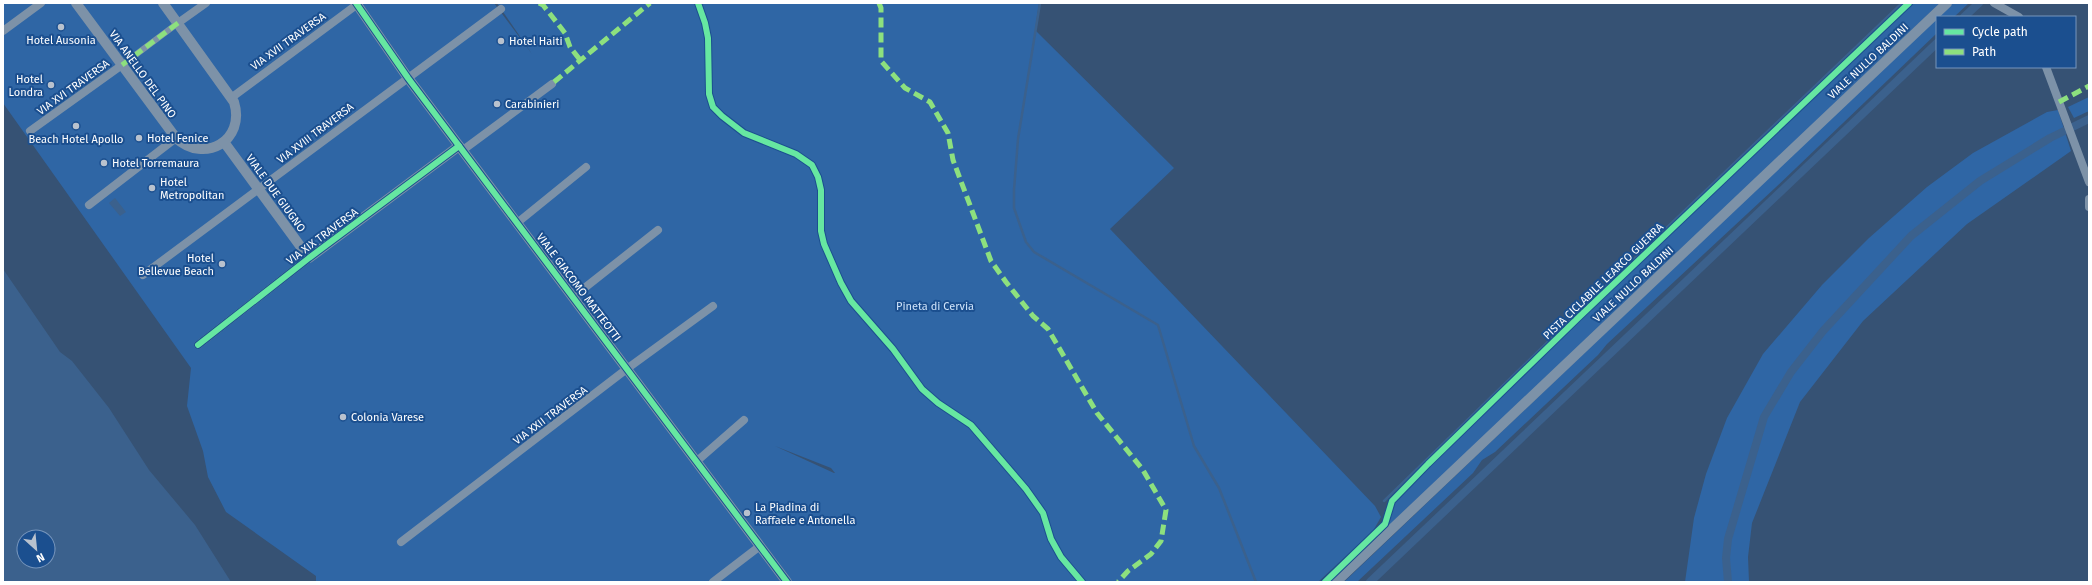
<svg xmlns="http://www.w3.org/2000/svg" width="2092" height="585" viewBox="0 0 2092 585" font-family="'Fira Sans',sans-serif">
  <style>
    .green { fill: #2f66a5; fill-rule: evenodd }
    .water { fill: #3b618d; fill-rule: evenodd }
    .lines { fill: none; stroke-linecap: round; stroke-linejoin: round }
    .stream { stroke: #3b618d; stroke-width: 2.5 }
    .canal { stroke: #3b618d; stroke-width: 8 }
    .pedestrian { stroke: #7d92a8; stroke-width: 6 }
    .minor { stroke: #7d92a8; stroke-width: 8 }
    .tertiary { stroke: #7d92a8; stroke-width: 10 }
    .quiet { stroke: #8de07e; stroke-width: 5; stroke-dasharray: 10 5; stroke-linecap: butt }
    .cycleway-casing { stroke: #1b4f8f; stroke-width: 8 }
    .cycleway { stroke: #66e7a1; stroke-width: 6 }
    .poi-dot { fill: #b9c2ce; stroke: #1b4f8f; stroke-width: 1.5 }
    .labels { text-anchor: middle; stroke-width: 4; stroke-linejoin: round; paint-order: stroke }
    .poi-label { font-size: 11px; fill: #fff; stroke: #1b4f8f; text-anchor: start }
    .street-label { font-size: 11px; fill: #fff; stroke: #1b4f8f }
    .park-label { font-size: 11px; fill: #cfe3fa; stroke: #1b4f8f }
  </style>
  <rect width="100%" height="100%" fill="#365274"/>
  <g class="green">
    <path d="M3 3H494L532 54 497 3H1039L1035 30 1174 168 1110 229 1375 506 1381 517 1373 531 1318 582H316V576L226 512 208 477 203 451 187 406 191 368 3 103ZM775 446 831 468 835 473H834Z"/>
    <polygon points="1912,3 1940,3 1375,541 1331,582 1326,582 1387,524 1395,500 1531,367"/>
    <polygon points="1952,3 1969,3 1954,17 1937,17"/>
    <polygon points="1937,17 1937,33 1775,188 1607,344 1598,355 1495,452 1482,460 1473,473 1357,582 1344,582"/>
    <polygon points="2089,97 2089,111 2074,118 2068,107"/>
    <polygon points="2058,110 2071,151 1967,224 1863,321 1800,402 1752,523 1748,557 1749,582 1685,582 1694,518 1706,474 1727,418 1763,354 1822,285 1869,238 1927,187 1973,153 2047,112"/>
  </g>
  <g class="water">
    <polygon points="115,198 126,212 120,216 109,203"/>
    <path d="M3 269 60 352 72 361 109 408 149 470 195 525 231 582H3ZM24 537H48V561H24Z"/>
  </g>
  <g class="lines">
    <g class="stream">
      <polyline points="1040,3 1018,139 1014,190 1014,208 1026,242 1034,252 1158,325 1194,446 1219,488 1256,582"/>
      <polyline points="1384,501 1594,297 1902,3"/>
    </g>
    <g class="canal">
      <polyline points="1964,17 1979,3"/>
      <polyline points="1370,582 1937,43"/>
      <polyline points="1728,582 1726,558 1728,539 1764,417 1791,372 1823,331 1911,236 1980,181 2050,138 2089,119"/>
    </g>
    <polyline class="pedestrian" points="122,65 178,23"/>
    <g class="minor">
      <polyline points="1994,3 2019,17"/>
      <polyline points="178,23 206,3"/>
      <polyline points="3,31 41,3"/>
      <polyline points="2046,67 2089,182"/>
      <polyline points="231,98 359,3"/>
      <polyline points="30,131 122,65"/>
      <polyline points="463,150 552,84"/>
      <polyline points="2089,199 2089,207"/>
      <polyline points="89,205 176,138"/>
      <polyline points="517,223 586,167"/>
      <polyline points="143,275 501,9"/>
      <polyline points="573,297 658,230"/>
      <polyline points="198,345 309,258"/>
      <polyline points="697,461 744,420"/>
      <polyline points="401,542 628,368 713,306"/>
      <polyline points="713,582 760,546"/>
    </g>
    <g class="tertiary">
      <path d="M76 3 176 138C204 164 246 141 234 102L163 3"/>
      <polyline points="356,3 408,78 787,582"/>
      <polyline points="224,142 309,258 459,146"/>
      <polyline points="1336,582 1947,3"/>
    </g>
    <g class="quiet">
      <polyline points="539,3 543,5 565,33 570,47 581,61"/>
      <polyline points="879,3 881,8 881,61 905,88 930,102 948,133 953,160 991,261 1006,282 1033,316 1048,329 1097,413 1143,470 1166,510 1161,541 1151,554 1128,571 1118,582"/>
      <polyline points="122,65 178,23"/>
      <polyline points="554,82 650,3"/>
      <polyline points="2059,102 2089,86"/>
    </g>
    <g class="cycleway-casing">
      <g id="cycleway">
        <polyline points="356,3 408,78 787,582"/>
        <polyline points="698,3 705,23 708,38 709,94 713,107 722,116 744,133 796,154 812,165 818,177 821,190 821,231 824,244 841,283 851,301 893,349 922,389 938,403 971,425 1026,489 1043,513 1051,539 1061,557 1082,582"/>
        <polyline points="198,345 309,258 459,146"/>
        <polyline points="1325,582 1385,524 1392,501 1428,464 1577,319 1909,3"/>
      </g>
    </g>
    <use href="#cycleway" class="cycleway"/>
  </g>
  <g class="poi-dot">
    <circle cx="61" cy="27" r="4"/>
    <circle cx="501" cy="41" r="4"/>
    <circle cx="51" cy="85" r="4"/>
    <circle cx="497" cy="104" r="4"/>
    <circle cx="76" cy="126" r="4"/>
    <circle cx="139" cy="138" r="4"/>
    <circle cx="104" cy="163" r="4"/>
    <circle cx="152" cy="188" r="4"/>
    <circle cx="222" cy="264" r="4"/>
    <circle cx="343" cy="417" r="4"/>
    <circle cx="747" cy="513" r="4"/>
  </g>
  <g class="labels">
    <g class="poi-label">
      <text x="61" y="44" text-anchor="middle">Hotel Ausonia</text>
      <text x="509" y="45">Hotel Haiti</text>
      <text x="43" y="83" text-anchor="end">Hotel<tspan x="43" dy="13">Londra</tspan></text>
      <text x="505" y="108">Carabinieri</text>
      <text x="147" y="142">Hotel Fenice</text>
      <text x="76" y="143" text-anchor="middle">Beach Hotel Apollo</text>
      <text x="112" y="167">Hotel Torremaura</text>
      <text x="160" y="186">Hotel<tspan x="160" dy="13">Metropolitan</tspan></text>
      <text x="214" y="262" text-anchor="end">Hotel<tspan x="214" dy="13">Bellevue Beach</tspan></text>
      <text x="351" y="421">Colonia Varese</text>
      <text x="755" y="511">La Piadina di<tspan x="755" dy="13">Raffaele e Antonella</tspan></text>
    </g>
    <g class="street-label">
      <text transform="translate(288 41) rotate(-36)" y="4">VIA XVII TRAVERSA</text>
      <text transform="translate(1868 61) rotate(-43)" y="4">VIALE NULLO BALDINI</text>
      <text transform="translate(143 74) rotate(54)" y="4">VIA ANELLO DEL PINO</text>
      <text transform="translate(73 87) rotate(-36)" y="4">VIA XVI TRAVERSA</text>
      <text transform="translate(315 133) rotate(-37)" y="4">VIA XVIII TRAVERSA</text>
      <text transform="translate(276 193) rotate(54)" y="4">VIALE DUE GIUGNO</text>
      <text transform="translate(322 236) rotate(-37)" y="4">VIA XIX TRAVERSA</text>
      <text transform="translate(1603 281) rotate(-44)" y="4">PISTA CICLABILE LEARCO GUERRA</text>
      <text transform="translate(1633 284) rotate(-43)" y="4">VIALE NULLO BALDINI</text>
      <text transform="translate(579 287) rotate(53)" y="4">VIALE GIACOMO MATTEOTTI</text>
      <text transform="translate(550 415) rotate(-37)" y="4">VIA XXII TRAVERSA</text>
    </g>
    <g class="park-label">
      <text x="935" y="310">Pineta di Cervia</text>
    </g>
  </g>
  <rect width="2092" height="585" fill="none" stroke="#ffffff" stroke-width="8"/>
  <rect x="1936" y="16" width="140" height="52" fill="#1b4f8f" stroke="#7695bc"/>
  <rect x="1944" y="29" width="20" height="6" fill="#66e7a1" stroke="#7695bc"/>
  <text x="1972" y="36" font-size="12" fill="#ffffff">Cycle path</text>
  <rect x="1944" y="49" width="20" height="6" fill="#8de07e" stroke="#7695bc"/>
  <text x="1972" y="56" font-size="12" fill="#ffffff">Path</text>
  <g transform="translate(36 549) rotate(153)"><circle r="19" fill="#1b4f8f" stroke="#7695bc"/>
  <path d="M0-3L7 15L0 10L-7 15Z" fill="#b9c2ce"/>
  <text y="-6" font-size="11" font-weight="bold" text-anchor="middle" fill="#ffffff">N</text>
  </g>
</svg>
